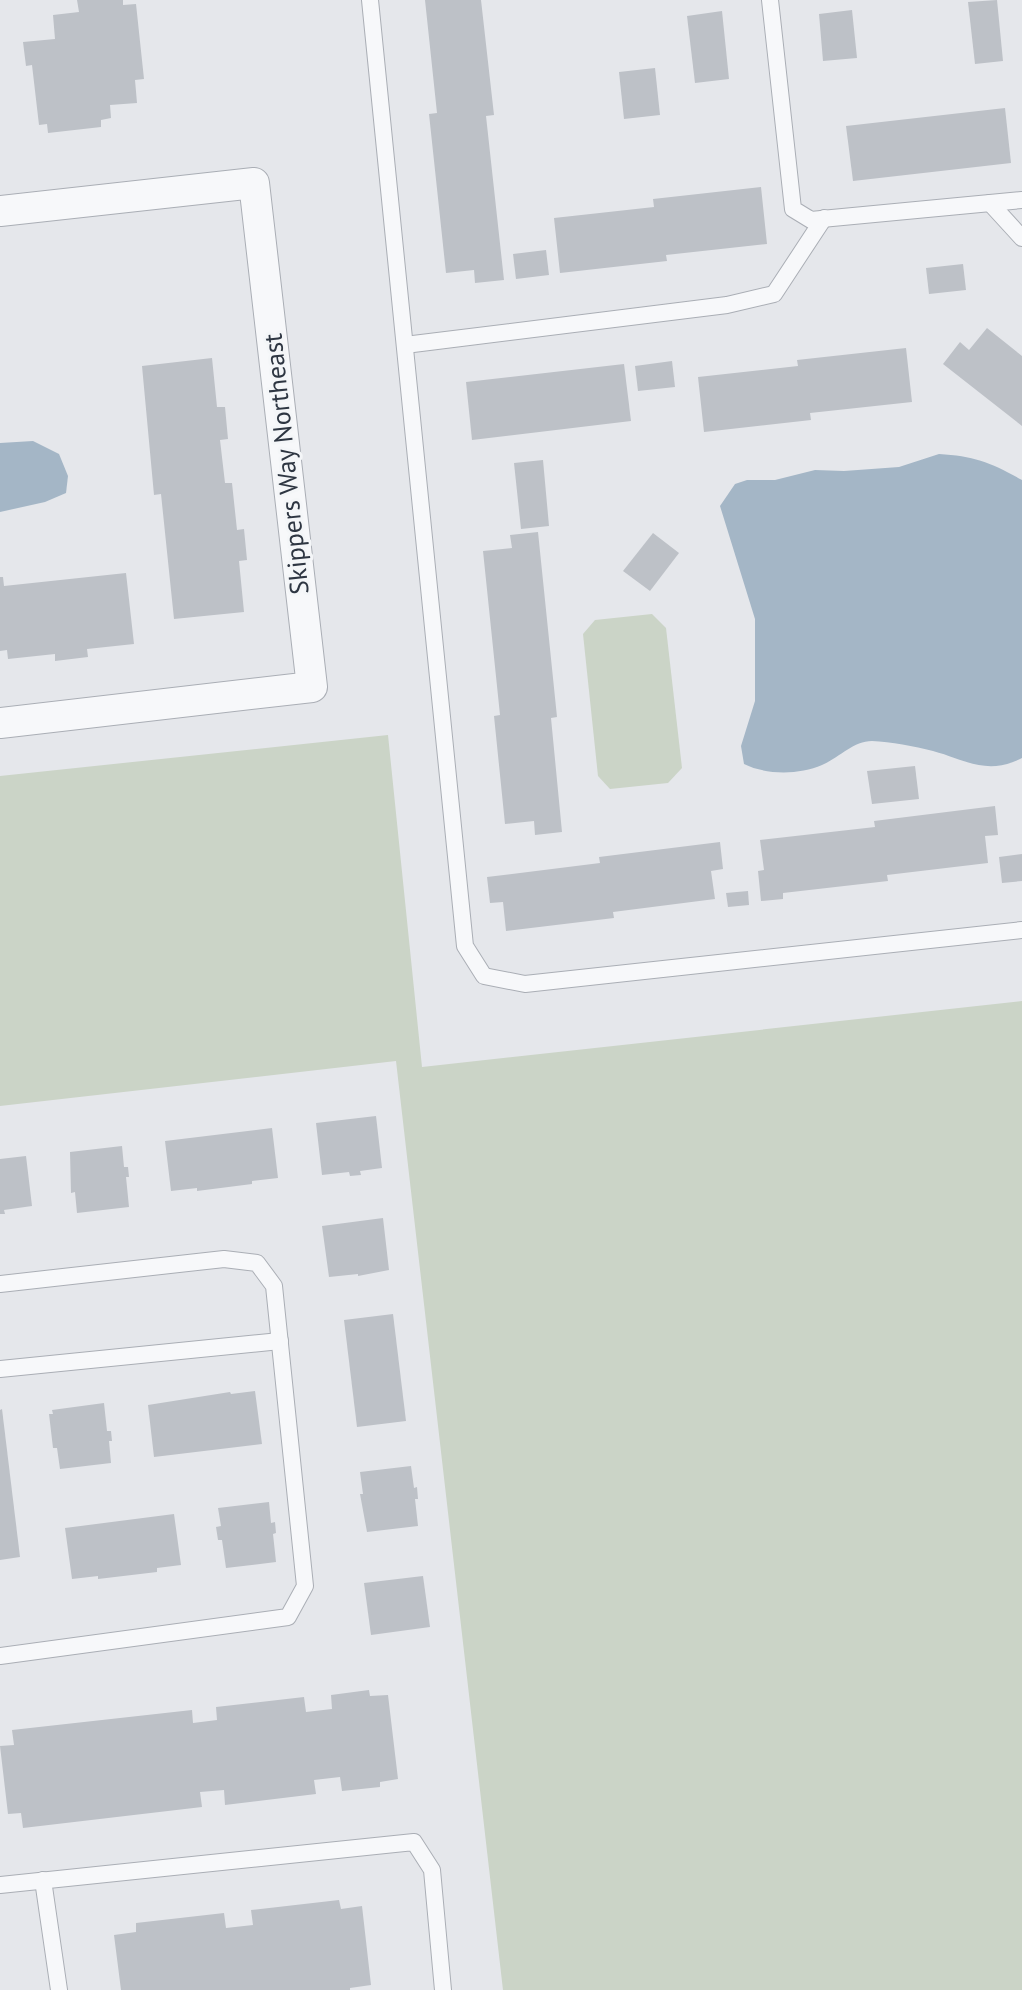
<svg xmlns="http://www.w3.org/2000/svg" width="1022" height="1990" viewBox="0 0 1022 1990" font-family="'PT Sans',sans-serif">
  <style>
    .green { fill: #cbd4c7 }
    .water { fill: #a4b6c6 }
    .building { fill: #bdc1c7 }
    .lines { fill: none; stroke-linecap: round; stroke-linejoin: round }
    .lane-casing { stroke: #aaaeb5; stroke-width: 18 }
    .street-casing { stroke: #aaaeb5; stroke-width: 32 }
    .lane { stroke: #f7f8fa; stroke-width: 16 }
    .street { stroke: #f7f8fa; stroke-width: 30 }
    .labels { text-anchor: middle; stroke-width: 6; stroke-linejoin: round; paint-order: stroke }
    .street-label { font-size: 26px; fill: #2e3642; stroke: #f4f6f8 }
  </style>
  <rect width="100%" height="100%" fill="#e5e7eb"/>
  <g class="green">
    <polygon points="652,614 666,628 682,768 668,783 610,789 598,776 583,634 595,620"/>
    <polygon points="388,735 422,1067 1022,1001 1022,1990 503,1990 396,1061 0,1106 0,776"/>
  </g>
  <g class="water">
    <polygon points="33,441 59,454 68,476 66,493 45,502 0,512 0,443"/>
    <path d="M939 454C974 456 992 463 1022 480V758C987 776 966 760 933 751 914 746 891 742 872 741 853 741 839 758 822 765 799 775 766 775 744 764L741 746 755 701V619L720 506 735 484 747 480H775L815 470 844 471 899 467Z"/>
  </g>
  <g class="building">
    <polygon points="77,0 123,0 123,5 136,4 144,79 135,80 137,103 110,105 111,118 101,120 101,127 48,133 47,124 39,125 32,65 26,66 23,42 55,39 53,15 79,12"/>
    <polygon points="425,0 481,0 494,115 486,116 504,280 475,283 474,270 446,273 429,114 437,113"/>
    <polygon points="997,0 1003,61 975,64 968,2"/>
    <polygon points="852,10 857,58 823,61 819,14"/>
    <polygon points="722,11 729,79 695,83 687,16"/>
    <polygon points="655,68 660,115 624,119 619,72"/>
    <polygon points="1005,108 1011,163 853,181 846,126"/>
    <polygon points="761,187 767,244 666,255 667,261 560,273 554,218 654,207 653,199"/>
    <polygon points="546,250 549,275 516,279 513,254"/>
    <polygon points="963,264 966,290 929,294 926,268"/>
    <polygon points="987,328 1022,356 1022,426 943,364 960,342 969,350"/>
    <polygon points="906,348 912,402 810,413 811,420 704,432 698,377 798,366 797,360"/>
    <polygon points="212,358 217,407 225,407 228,439 220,440 225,483 232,483 237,530 244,529 247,560 239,561 244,612 174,619 161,494 154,495 142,366"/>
    <polygon points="672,361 675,387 638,391 635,366"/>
    <polygon points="624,364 631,421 472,440 466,382"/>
    <polygon points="543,460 549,526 521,529 514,463"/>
    <polygon points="538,532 557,717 551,718 562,832 535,835 534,821 505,824 494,716 500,715 483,551 512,548 510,535"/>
    <polygon points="653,533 679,553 650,591 623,571"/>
    <polygon points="126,573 134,644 87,649 88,657 55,661 55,654 8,659 7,650 0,651 0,577 3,577 4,586"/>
    <polygon points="915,766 919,799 872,804 867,771"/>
    <polygon points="995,806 998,835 985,836 988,863 887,875 888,881 783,893 783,899 761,901 758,871 764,870 760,840 875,827 874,821"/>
    <polygon points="720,842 723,869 711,871 715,899 613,912 614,918 506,931 503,902 490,903 487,877 600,863 599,857"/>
    <polygon points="1022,854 1022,881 1002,883 999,857"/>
    <polygon points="748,891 749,905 728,907 726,893"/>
    <polygon points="376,1116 382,1168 360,1171 361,1175 350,1176 349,1172 322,1175 316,1123"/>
    <polygon points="272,1128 278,1178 252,1181 252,1184 197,1191 197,1188 171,1191 165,1141"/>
    <polygon points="122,1146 124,1167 128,1167 129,1177 126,1177 129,1207 77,1213 75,1192 71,1193 70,1152"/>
    <polygon points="26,1156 32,1206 4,1210 5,1214 0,1214 0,1159"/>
    <polygon points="383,1218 389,1270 358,1276 358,1274 329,1277 322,1226"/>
    <polygon points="393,1314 406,1421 357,1427 344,1320"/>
    <polygon points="255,1391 262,1444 154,1457 148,1405 230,1392 231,1394"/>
    <polygon points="104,1403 107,1431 111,1431 112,1441 109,1441 111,1463 60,1469 57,1448 53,1448 49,1414 53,1414 52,1410"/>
    <polygon points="2,1409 20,1557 0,1560 0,1410"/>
    <polygon points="411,1466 414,1488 417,1487 418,1499 415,1499 418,1526 367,1532 360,1494 363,1494 360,1472"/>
    <polygon points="269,1502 271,1523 275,1522 276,1533 273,1534 276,1562 226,1568 222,1540 218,1540 216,1527 221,1526 218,1508"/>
    <polygon points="174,1514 181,1565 157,1568 157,1572 98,1579 98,1576 72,1579 65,1528"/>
    <polygon points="423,1576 430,1627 371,1635 364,1583"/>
    <polygon points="369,1690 370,1696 388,1695 398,1779 380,1782 380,1787 342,1791 340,1777 314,1780 316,1794 225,1805 224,1790 200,1792 202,1807 23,1828 21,1813 8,1814 0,1746 14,1745 12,1730 192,1710 193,1723 217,1720 216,1707 304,1697 306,1712 332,1709 331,1695"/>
    <polygon points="339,1900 341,1909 362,1906 371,1985 350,1988 350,1990 121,1990 114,1935 136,1932 136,1923 224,1913 226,1928 253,1925 251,1910"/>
  </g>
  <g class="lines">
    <g class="lane-casing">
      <g id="lane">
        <polyline points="370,0 465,946 484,976 525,984 1022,930"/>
        <polyline points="770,0 793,209 811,220 1022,200"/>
        <polyline points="990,203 1022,238"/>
        <polyline points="405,345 727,305 774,294 824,218"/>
        <polyline points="0,1284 224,1259 257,1263 274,1286 305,1586 288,1617 0,1656"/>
        <polyline points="0,1369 280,1341"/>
        <polyline points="43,1880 59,1990"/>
        <polyline points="0,1885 414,1842 432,1870 443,1990"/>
      </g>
    </g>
    <g class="street-casing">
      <polyline id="street" points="0,211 254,183 312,687 0,723"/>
    </g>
    <use href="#lane" class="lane"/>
    <use href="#street" class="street"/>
  </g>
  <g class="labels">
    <g class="street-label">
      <text transform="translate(286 464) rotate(-96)" y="9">Skippers Way Northeast</text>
    </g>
  </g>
</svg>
